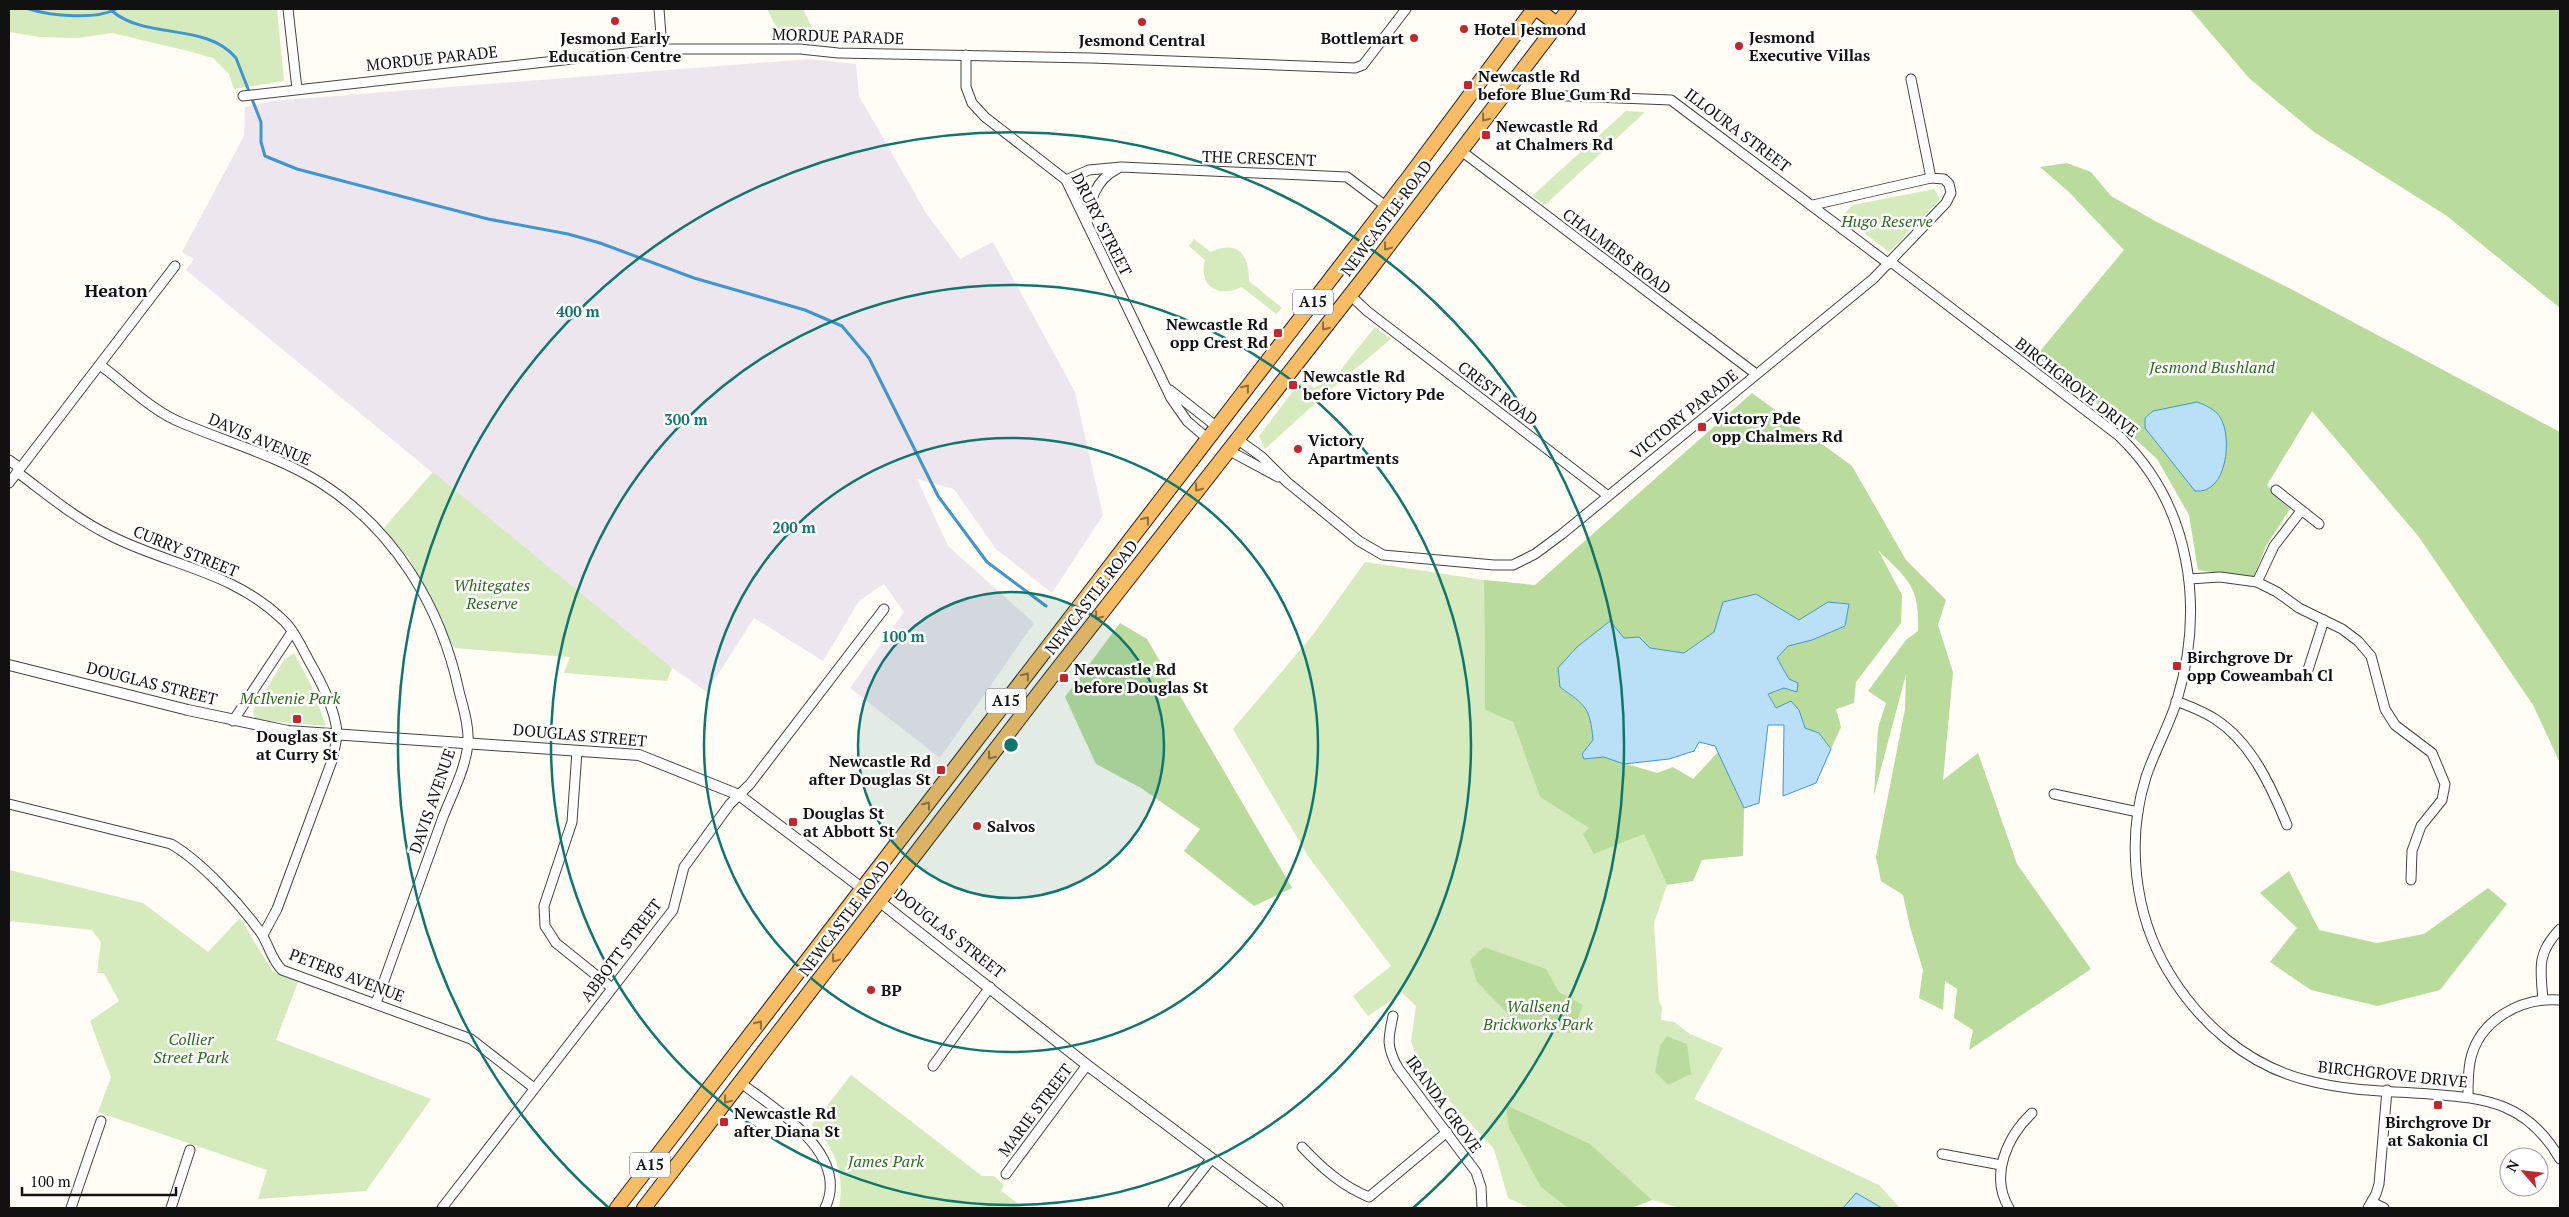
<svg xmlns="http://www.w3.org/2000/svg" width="2569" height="1217" viewBox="0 0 2569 1217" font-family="'PT Serif',serif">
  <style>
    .industrial { fill: #eee6ef }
    .green { fill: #d5ebbd }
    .forest { fill: #b9dc9c }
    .water { fill: #b9e0f7; stroke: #3f96cf }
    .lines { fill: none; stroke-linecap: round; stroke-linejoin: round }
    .stream { stroke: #3f96cf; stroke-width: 3 }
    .minor-casing { stroke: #444; stroke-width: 11 }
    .tertiary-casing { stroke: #444; stroke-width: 12 }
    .trunk-casing { stroke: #222; stroke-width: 16 }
    .minor { stroke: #fff; stroke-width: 9 }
    .tertiary { stroke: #fff; stroke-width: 10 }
    .trunk { stroke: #f7bc64; stroke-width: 14 }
    .oneway { stroke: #906f3f }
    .ring { fill: none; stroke: #0f766e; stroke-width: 2.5 }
    .poi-dot { fill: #c4262e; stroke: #fff; stroke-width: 2 }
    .labels { text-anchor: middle; stroke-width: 5; stroke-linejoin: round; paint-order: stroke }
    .shield { fill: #fff; stroke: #585858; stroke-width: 1 }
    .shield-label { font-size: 15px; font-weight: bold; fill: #111 }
    .poi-label { font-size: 16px; font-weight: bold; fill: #111; stroke: #fff; text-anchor: start }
    .street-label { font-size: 16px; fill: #111; stroke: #fff }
    .park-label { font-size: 16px; font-style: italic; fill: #2f6b1f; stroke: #fff }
    .neighbourhood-label { font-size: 18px; font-weight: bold; fill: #111; stroke: #fff }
    .centre { fill: #0f766e; stroke: #fff; stroke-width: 2.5 }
    .ring-label { font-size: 15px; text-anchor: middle; font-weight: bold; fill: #0f766e; stroke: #fff; stroke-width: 5; stroke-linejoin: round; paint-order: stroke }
  </style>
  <rect width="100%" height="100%" fill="#fffdf5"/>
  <polygon class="industrial" points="809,59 856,64 859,96 926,213 960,259 993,242 1075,392 1103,515 1052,593 996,549 954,489 917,479 948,546 1034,623 940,758 850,688 904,612 884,584 859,601 823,661 754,618 707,692 658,658 186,270 194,259 182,252 244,136 245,107 271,101"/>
  <g class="green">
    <polygon points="9,9 277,9 284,81 234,89 229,74 213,58 188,51 112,33 78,38 39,37 9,32"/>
    <polygon points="767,9 803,9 814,32 779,32"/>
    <polygon points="1626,111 1645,112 1545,205 1532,196"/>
    <polygon points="1934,189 1940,199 1889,252 1842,216 1853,205"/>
    <path d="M1194 239 1211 252C1238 239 1249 255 1249 281L1282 308 1276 314 1242 287C1218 298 1198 287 1205 260L1189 246Z"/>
    <polygon points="1375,327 1391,339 1323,396 1265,449 1259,436 1294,390 1299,387 1302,380 1314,388 1334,378"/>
    <polygon points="433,472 672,668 667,681 564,673 570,657 454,648 430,596 408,557 383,529"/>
    <polygon points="1365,562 1484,580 1485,710 1513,722 1540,797 1590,828 1644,834 1667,885 1654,923 1659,1002 1662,1007 1661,1020 1674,1022 1690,1034 1723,1048 1694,1099 1879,1185 1900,1208 1680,1208 1652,1200 1631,1208 1530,1208 1508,1198 1494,1149 1420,1069 1411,1041 1416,1006 1402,993 1368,1016 1353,996 1391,966 1308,856 1233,729 1312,636"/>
    <polygon points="294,653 312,687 326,726 255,720 253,711 284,660"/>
    <polygon points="9,870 143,903 208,952 240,918 273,972 298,982 276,1040 431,1099 366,1191 258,1199 267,1170 98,1112 111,1077 90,1021 119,1001 104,973 97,973 101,942 92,930 9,921"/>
    <path d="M851 1075 982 1176H994L1004 1185 1001 1191 1024 1208H839C845 1175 836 1148 812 1125Z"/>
  </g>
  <g class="forest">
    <polygon points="2190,9 2560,9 2560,308 2447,216 2314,132 2249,78"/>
    <polygon points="2067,163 2091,172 2111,196 2155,221 2287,287 2560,432 2560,763 2533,705 2419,537 2312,411 2267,485 2290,509 2266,546 2253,578 2198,570 2189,515 2157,459 2093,400 2036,356 2124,250 2069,192 2040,167"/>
    <path d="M1752 393 1852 466 1906 560 1946 600 1938 625 1953 672 1943 780 1978 753 2017 864 2091 969 1969 1050 1973 1030 1954 1018 1957 989 1945 981 1943 1010 1919 998 1923 970 1910 927 1903 895 1881 881 1876 857 1905 709 1906 674 1874 795 1878 728 1886 703 1868 691 1906 640 1918 631C1920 586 1908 580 1878 550L1902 595 1901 623 1856 682 1854 703 1836 709 1841 727 1831 749 1819 733 1805 728 1799 710 1776 708 1768 693 1784 688 1789 679 1777 658 1788 646 1812 640 1845 626 1848 604 1828 602 1799 620 1756 594 1714 632 1684 653 1650 648 1638 637 1624 638 1560 687C1586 706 1590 707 1593 740L1582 754 1584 759 1604 757 1657 773 1673 767 1693 779 1719 751 1744 808 1743 856 1702 860 1693 881 1667 885 1644 834 1594 854 1583 834 1589 828 1540 797 1513 722 1485 710 1484 580 1535 585Z"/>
    <polygon points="1120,623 1147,639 1292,888 1254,906 1184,851 1200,829 1141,788 1096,764 1065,697"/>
    <polygon points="2289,871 2319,930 2377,943 2424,934 2488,888 2507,904 2440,990 2377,1006 2311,990 2270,962 2297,928 2260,893"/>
    <polygon points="1484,947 1546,969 1559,992 1583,1005 1572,1033 1541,1032 1512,1018 1477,982 1470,960"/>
    <polygon points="1667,1036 1687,1044 1691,1074 1668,1085 1655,1072 1660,1046"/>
    <polygon points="1506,1105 1590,1144 1652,1200 1631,1208 1568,1208 1541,1187 1509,1128"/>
  </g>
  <g class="water">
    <path d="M2197 402C2205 405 2215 409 2220 417 2233 437 2227 495 2195 491L2145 428V418L2153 411Z"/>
    <path d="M1756 594 1799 620 1828 602 1849 604 1845 626 1812 640 1788 646 1777 658 1789 679 1798 683 1797 692 1784 688 1768 694 1776 708 1791 701 1799 710 1805 728 1819 733 1831 749 1816 783 1783 796 1784 725H1768L1759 803 1744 808 1715 746 1699 742 1694 751 1669 759 1624 764 1604 757 1584 759 1582 754 1593 740C1590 707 1586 706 1560 687L1558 668 1577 647 1610 621 1624 638 1639 637 1650 648 1684 653 1714 632 1723 602Z"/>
    <polygon points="1856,1193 1882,1208 1843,1208"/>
  </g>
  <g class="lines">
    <g class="stream">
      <path d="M29 9C51 16 96 20 116 9"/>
      <path d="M112 11C146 40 206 22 236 58L261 122V142L265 156 297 169 488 219 568 234 600 243 694 278 805 310 842 326 869 358 938 496 987 562 1046 606"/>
    </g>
    <g class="minor-casing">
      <g id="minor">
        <polyline points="288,9 297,89"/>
        <polyline points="659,9 662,49"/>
        <polyline points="966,55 966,87 972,103 985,117 1066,180 1171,398 1187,421 1208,439"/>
        <polyline points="1542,95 1671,100 1889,264"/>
        <polyline points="243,96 662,49 800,49 838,53 1091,58 1355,68 1363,65 1406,9"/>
        <polyline points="1460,150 1756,374"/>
        <polyline points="1066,180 1089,170 1121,167 1347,177 1387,207"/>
        <polyline points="1813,205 1931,178"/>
        <path d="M1087 224C1090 201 1095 180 1117 169"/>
        <path d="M1891 262 2119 436C2191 505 2205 607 2177 700 2169 726 2155 750 2146 777 2126 840 2134 914 2168 971 2199 1023 2247 1065 2306 1080 2346 1091 2389 1091 2429 1094 2489 1098 2528 1104 2560 1159"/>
        <polyline points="1350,295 1367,311 1607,495"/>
        <path d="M100 365C126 384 152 411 182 423 229 443 278 456 321 483 395 530 441 607 459 691 463 707 469 725 468 741 467 766 452 794 443 817 421 879 398 941 376 1003"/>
        <polyline points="1170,390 1217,427"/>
        <polyline points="1237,439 1262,457 1287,482 1359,541 1383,555 1494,565 1513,565 1535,554 1562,534 1873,279 1946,203 1951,193 1949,184 1944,179 1931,178 1911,79"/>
        <polyline points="1228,450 1278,477"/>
        <polyline points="9,460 20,468"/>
        <path d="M17 472C48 495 76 519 111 536 171 566 232 571 283 620 296 632 304 653 313 668 323 686 335 711 337 732 337 740 334 750 333 758L277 909 263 935"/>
        <polyline points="9,483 175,266"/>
        <polyline points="2276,490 2319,524"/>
        <polyline points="2189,579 2220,577 2257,582 2277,592 2299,608 2342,629 2358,641 2371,656 2385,709 2395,725 2432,753 2445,784 2442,800 2421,826 2412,851 2411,880"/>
        <polyline points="2257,582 2274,546 2301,511"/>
        <polyline points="2306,676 2324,620"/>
        <path d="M2176 701C2189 706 2203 711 2215 719 2251 742 2271 786 2287 825"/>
        <polyline points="233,721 292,632"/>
        <polyline points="577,751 572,822 544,906 545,926 556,943 612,988"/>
        <polyline points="2054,794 2138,812"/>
        <path d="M9 804 171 844C202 862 240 904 261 933 269 945 271 959 282 970L471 1039 534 1088"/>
        <path d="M2543 999C2540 967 2537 953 2560 929"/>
        <path d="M1393 1016C1388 1039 1386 1046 1398 1068L1476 1172 1481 1187 1482 1208"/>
        <polyline points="933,1066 990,987"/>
        <path d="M741 1083C776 1110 851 1154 825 1208"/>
        <path d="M2468 1096C2468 1085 2468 1073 2470 1062 2478 1020 2521 997 2560 1000"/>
        <path d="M1302 1147C1322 1168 1342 1186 1369 1197L1447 1132"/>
        <polyline points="1942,1154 2001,1165"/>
        <polyline points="1006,1174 1087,1065"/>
        <polyline points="2372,1202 2384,1208"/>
        <polyline points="71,1208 101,1121"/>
        <polyline points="171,1208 190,1150"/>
        <polyline points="442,1208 673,910 684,867 730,804 750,784 884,609"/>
        <polyline points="1173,1208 1212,1158"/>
        <path d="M2009 1208C1989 1175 2008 1136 2032 1113"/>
        <polyline points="2368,1208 2376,1194 2379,1184 2387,1090"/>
      </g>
    </g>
    <g class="tertiary-casing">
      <g id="tertiary">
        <polyline points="9,665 188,710 288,731 639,755 739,795 863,889"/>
        <polyline points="879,901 1087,1065 1278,1208"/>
      </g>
    </g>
    <g class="trunk-casing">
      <g id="trunk">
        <polyline points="1537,9 1557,24"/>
        <polyline points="617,1208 1409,177 1534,9"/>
        <polyline points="644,1208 1042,689 1366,275 1569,9"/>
      </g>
    </g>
    <use href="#minor" class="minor"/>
    <use href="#tertiary" class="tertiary"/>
    <use href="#trunk" class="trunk"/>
  </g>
  <defs><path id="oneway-chevron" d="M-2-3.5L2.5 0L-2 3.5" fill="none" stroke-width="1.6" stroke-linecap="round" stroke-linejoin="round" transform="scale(1.25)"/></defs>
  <g class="oneway">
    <use href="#oneway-chevron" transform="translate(1485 118) rotate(128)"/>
    <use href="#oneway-chevron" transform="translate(1387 247) rotate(127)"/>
    <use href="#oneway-chevron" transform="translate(1325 327) rotate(128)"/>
    <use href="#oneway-chevron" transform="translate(1246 388) rotate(-52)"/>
    <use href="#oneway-chevron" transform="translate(1198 488) rotate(128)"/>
    <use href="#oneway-chevron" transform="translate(1146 520) rotate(-52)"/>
    <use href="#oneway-chevron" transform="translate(1098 616) rotate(128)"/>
    <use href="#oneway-chevron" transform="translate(1026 676) rotate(-52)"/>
    <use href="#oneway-chevron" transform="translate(991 756) rotate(128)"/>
    <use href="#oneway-chevron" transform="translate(927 805) rotate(-53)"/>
    <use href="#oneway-chevron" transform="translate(835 959) rotate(127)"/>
    <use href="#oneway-chevron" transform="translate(759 1024) rotate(-52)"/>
    <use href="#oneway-chevron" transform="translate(727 1100) rotate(128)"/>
  </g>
  <circle cx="1011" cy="745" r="153" fill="#0f766e" fill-opacity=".12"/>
  <g class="ring">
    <circle cx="1011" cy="745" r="153"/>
    <circle cx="1011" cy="745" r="307"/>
    <circle cx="1011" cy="745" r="460"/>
    <path d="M609 1208A613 613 0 1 1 1413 1208"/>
  </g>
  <g class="poi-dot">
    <circle cx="615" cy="21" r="5"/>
    <circle cx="1142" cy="22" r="5"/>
    <circle cx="1464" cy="29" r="5"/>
    <circle cx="1414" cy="38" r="5"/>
    <circle cx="1739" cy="46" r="5"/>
    <rect x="1463" y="80" width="10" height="10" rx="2.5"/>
    <rect x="1481" y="130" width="10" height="10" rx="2.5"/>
    <rect x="1273" y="328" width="10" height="10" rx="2.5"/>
    <rect x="1288" y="380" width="10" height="10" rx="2.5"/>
    <rect x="1697" y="422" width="10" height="10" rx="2.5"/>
    <circle cx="1298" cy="449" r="5"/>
    <rect x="2172" y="661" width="10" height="10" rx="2.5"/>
    <rect x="1059" y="673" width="10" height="10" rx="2.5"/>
    <rect x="292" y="714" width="10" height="10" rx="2.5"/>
    <rect x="936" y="765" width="10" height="10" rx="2.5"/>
    <rect x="788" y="817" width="10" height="10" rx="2.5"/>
    <circle cx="977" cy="826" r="5"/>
    <circle cx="871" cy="990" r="5"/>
    <rect x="2433" y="1100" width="10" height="10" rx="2.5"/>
    <rect x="719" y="1117" width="10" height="10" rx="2.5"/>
  </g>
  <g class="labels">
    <g class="shield">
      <rect x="1293" y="289.5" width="40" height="25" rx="4"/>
      <rect x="986" y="688.5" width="40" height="25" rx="4"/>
      <rect x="630" y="1152.5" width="40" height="25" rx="4"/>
    </g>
    <g class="shield-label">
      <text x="1313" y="307">A15</text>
      <text x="1006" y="706">A15</text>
      <text x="650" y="1170">A15</text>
    </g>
    <g class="poi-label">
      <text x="1474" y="35">Hotel Jesmond</text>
      <text x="1749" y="43">Jesmond<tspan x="1749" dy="18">Executive Villas</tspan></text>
      <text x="615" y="44" text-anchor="middle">Jesmond Early<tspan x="615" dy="18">Education Centre</tspan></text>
      <text x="1404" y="44" text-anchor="end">Bottlemart</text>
      <text x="1142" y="46" text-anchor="middle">Jesmond Central</text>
      <text x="1478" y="82">Newcastle Rd<tspan x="1478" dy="18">before Blue Gum Rd</tspan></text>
      <text x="1496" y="132">Newcastle Rd<tspan x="1496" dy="18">at Chalmers Rd</tspan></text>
      <text x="1268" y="330" text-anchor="end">Newcastle Rd<tspan x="1268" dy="18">opp Crest Rd</tspan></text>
      <text x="1303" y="382">Newcastle Rd<tspan x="1303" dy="18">before Victory Pde</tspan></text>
      <text x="1712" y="424">Victory Pde<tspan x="1712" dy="18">opp Chalmers Rd</tspan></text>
      <text x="1308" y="446">Victory<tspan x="1308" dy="18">Apartments</tspan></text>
      <text x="2187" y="663">Birchgrove Dr<tspan x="2187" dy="18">opp Coweambah Cl</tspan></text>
      <text x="1074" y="675">Newcastle Rd<tspan x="1074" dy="18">before Douglas St</tspan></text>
      <text x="297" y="742" text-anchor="middle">Douglas St<tspan x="297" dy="18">at Curry St</tspan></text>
      <text x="931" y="767" text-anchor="end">Newcastle Rd<tspan x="931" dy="18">after Douglas St</tspan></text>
      <text x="803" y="819">Douglas St<tspan x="803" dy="18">at Abbott St</tspan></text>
      <text x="987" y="832">Salvos</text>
      <text x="881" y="996">BP</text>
      <text x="734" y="1119">Newcastle Rd<tspan x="734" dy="18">after Diana St</tspan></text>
      <text x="2438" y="1128" text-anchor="middle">Birchgrove Dr<tspan x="2438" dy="18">at Sakonia Cl</tspan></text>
    </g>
    <g class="street-label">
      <text transform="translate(838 36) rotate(2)" y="6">MORDUE PARADE</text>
      <text transform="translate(432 58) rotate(-6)" y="6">MORDUE PARADE</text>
      <text transform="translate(1738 130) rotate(37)" y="6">ILLOURA STREET</text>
      <text transform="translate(1259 158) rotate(2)" y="6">THE CRESCENT</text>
      <text transform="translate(1386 218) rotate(-53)" y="6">NEWCASTLE ROAD</text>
      <text transform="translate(1102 224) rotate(63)" y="6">DRURY STREET</text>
      <text transform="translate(1617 251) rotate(37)" y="6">CHALMERS ROAD</text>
      <text transform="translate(2077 387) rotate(38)" y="6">BIRCHGROVE DRIVE</text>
      <text transform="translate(1498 393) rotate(37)" y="6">CREST ROAD</text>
      <text transform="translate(1684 414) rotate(-39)" y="6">VICTORY PARADE</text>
      <text transform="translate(260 439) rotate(23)" y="6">DAVIS AVENUE</text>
      <text transform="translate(186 551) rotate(22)" y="6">CURRY STREET</text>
      <text transform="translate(1091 597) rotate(-52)" y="6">NEWCASTLE ROAD</text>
      <text transform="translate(152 683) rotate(14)" y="6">DOUGLAS STREET</text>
      <text transform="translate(580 735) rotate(5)" y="6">DOUGLAS STREET</text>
      <text transform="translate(432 801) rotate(-71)" y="6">DAVIS AVENUE</text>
      <text transform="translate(844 918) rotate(-53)" y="6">NEWCASTLE ROAD</text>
      <text transform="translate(950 933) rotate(38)" y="6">DOUGLAS STREET</text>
      <text transform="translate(621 950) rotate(-53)" y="6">ABBOTT STREET</text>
      <text transform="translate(347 975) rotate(21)" y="6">PETERS AVENUE</text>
      <text transform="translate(2393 1074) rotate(6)" y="6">BIRCHGROVE DRIVE</text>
      <text transform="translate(1444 1104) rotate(54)" y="6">IRANDA GROVE</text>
      <text transform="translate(1035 1110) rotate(-53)" y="6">MARIE STREET</text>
    </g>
    <g class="park-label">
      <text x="1887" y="227">Hugo Reserve</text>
      <text x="2212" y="373">Jesmond Bushland</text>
      <text x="492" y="591">Whitegates<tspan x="492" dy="18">Reserve</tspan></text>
      <text x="290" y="704">McIlvenie Park</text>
      <text x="1538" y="1012">Wallsend<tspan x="1538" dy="18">Brickworks Park</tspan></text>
      <text x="191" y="1045">Collier<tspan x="191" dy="18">Street Park</tspan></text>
      <text x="886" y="1167">James Park</text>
    </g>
    <g class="neighbourhood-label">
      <text x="116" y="297">Heaton</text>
    </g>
  </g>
  <circle cx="1011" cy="745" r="8" class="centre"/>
  <g class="ring-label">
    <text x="578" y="317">400 m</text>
    <text x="686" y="425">300 m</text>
    <text x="794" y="533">200 m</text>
    <text x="903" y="642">100 m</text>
  </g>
  <rect width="2569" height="1217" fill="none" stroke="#111111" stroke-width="20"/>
  <g transform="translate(2524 1172) rotate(298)"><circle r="24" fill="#ffffff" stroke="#a0a0a0"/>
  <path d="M0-4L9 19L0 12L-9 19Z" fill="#c4262e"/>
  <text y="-8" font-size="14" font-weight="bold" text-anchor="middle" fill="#111111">N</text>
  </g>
  <path d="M22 1187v8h154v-8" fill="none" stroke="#111111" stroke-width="2.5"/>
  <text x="30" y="1187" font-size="15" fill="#111111" stroke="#ffffff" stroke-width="4" paint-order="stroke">100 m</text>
</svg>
